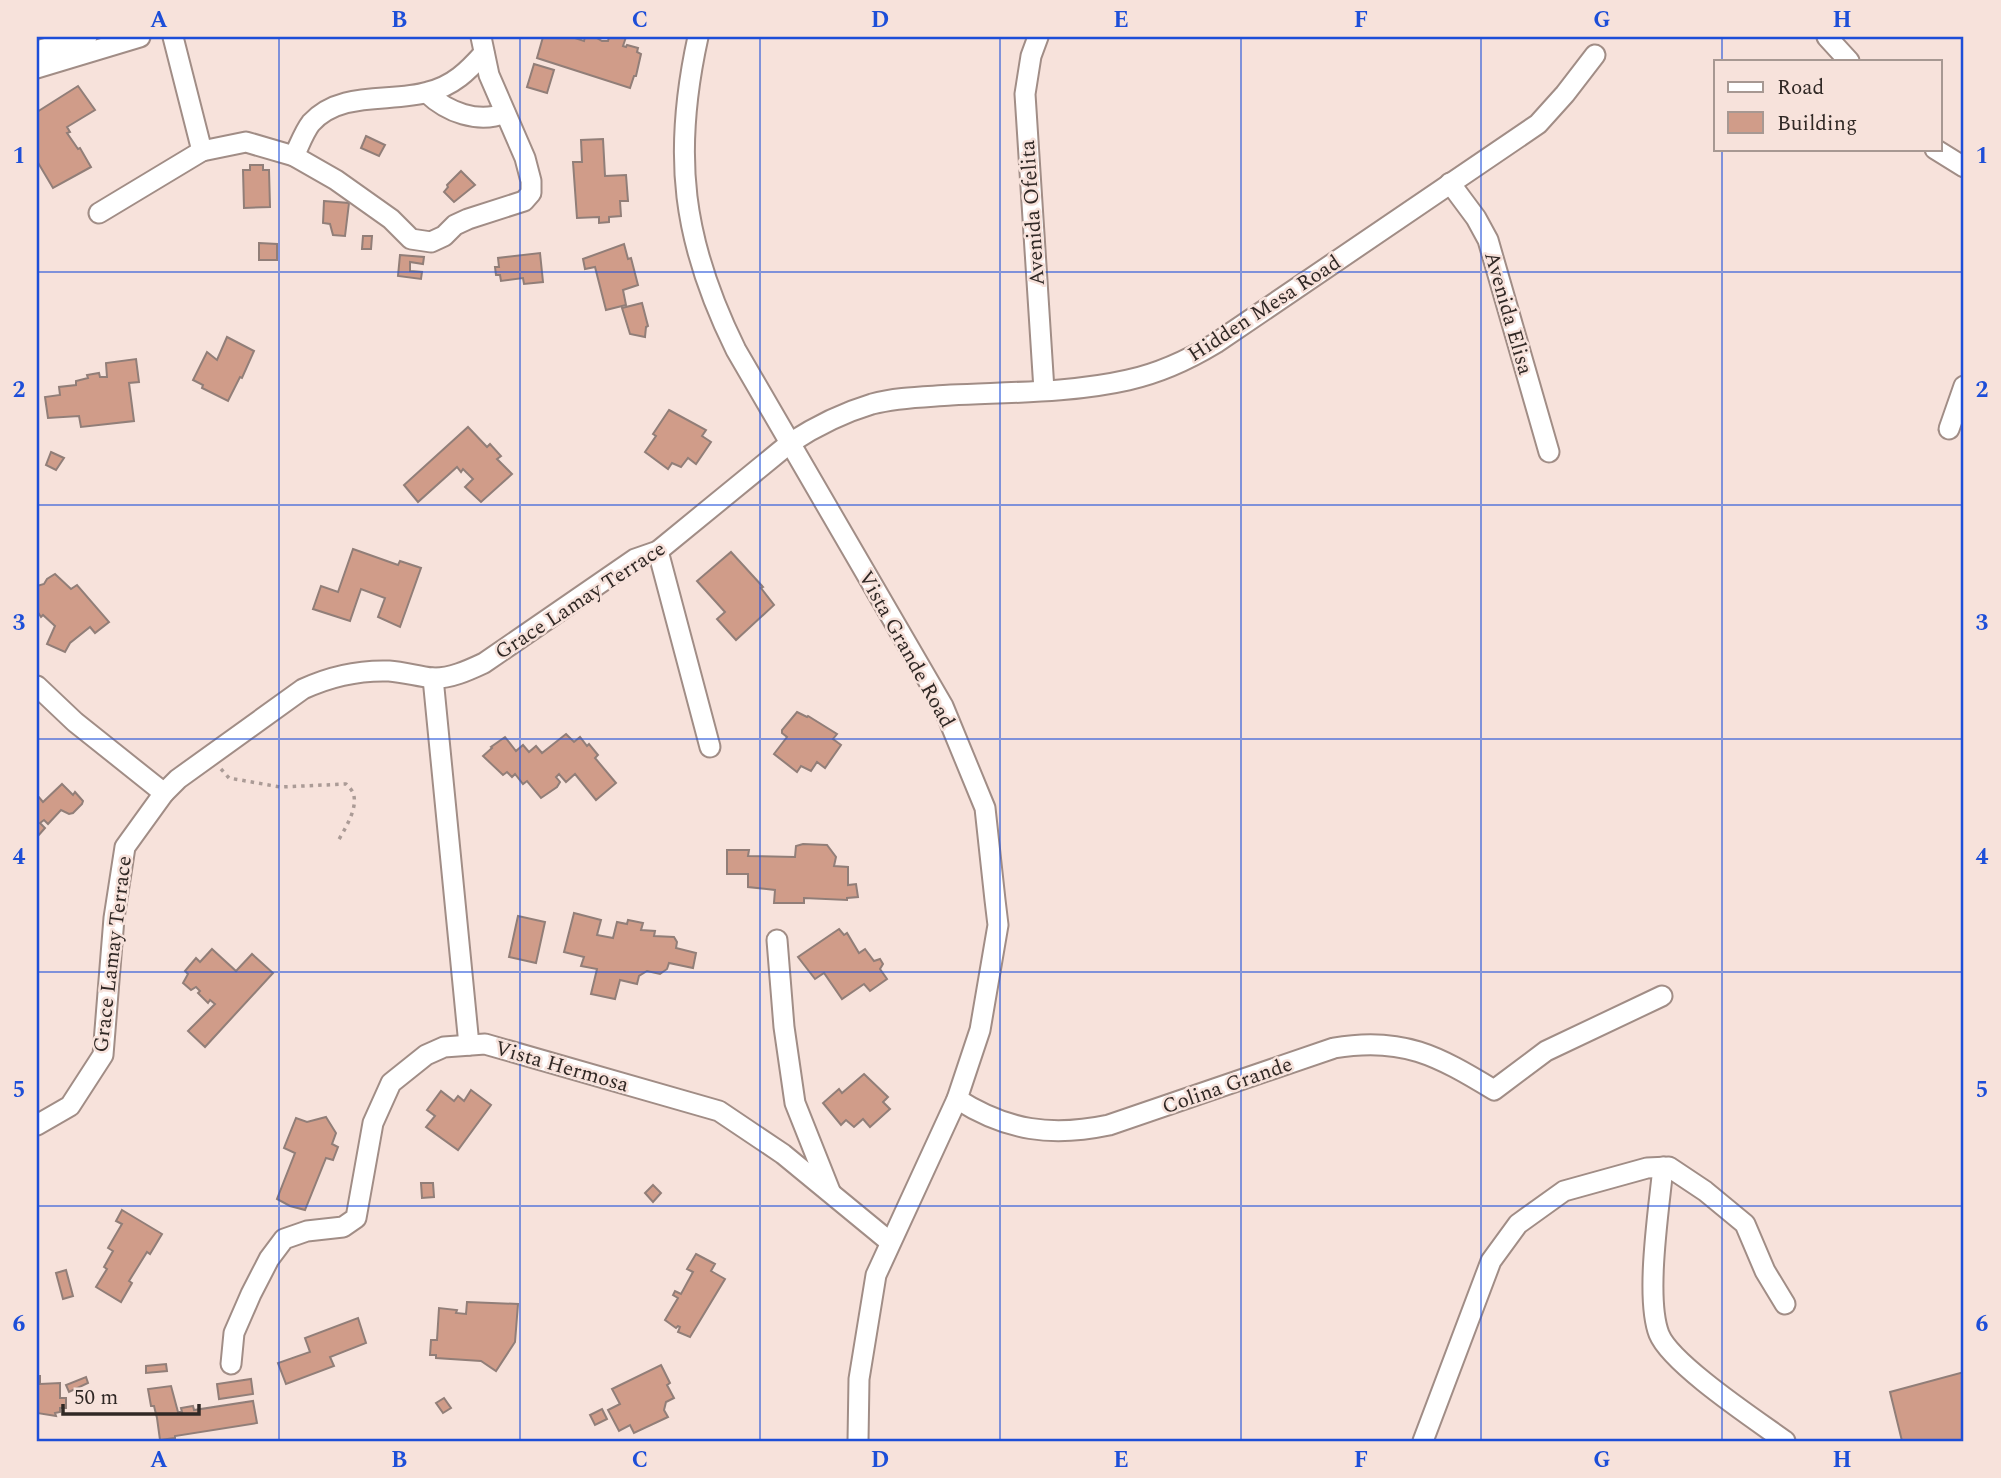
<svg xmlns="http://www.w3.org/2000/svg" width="2001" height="1478" viewBox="0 0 2001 1478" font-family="Spectral,serif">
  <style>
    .building { fill: #d09c89; stroke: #917e78; stroke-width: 2 }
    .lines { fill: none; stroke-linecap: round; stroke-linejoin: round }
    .minor-casing { stroke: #a18d86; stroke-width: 23 }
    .path { stroke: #ab9b96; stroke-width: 3.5; stroke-dasharray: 3.5 5; stroke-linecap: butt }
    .minor { stroke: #fff; stroke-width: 19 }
    .grid { fill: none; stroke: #1d4ed8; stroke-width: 2; stroke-opacity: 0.55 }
    .labels { text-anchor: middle; stroke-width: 5; stroke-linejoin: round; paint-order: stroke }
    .street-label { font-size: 21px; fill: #302825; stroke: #f7e2db }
    .neatline { fill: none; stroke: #1d4ed8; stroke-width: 2.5 }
    .grid-label { font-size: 23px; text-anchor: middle; font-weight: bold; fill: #1d4ed8 }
  </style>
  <rect width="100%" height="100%" fill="#f7e2db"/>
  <g class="building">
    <polygon points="543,37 572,37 584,41 585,37 595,37 602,41 608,41 609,37 626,37 623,46 626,47 627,45 638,48 637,52 641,54 636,76 634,76 630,88 537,58"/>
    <polygon points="534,64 554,70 547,93 527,87"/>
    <polygon points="78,86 95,110 67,127 70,132 67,133 78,149 80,148 91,167 53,188 37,161 37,112"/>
    <polygon points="366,136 385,145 379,156 361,148"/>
    <polygon points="603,139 605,176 626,175 628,201 620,201 621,216 609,217 609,222 599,223 599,217 577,218 573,162 582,162 581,140"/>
    <polygon points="250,165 263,165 263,170 269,170 270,207 244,208 243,170 250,170"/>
    <polygon points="461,171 475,185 454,202 444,192 448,187 447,185"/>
    <polygon points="324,201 349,203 345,236 333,235 330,224 323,223"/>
    <polygon points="363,236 372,236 371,249 362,249"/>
    <polygon points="259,243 277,244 277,260 259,260"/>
    <polygon points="624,244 628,259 631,258 638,285 623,290 626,305 606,310 595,267 585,269 583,259"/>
    <polygon points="540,253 543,282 524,284 523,278 501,281 500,275 496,275 495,267 499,267 498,258"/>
    <polygon points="400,255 424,257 423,264 410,262 410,271 422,272 421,279 398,276"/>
    <polygon points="642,303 648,326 646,327 645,337 630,334 622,308"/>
    <polygon points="227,337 254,351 242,378 240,377 228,401 202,388 203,385 193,380 207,352 217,360"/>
    <polygon points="136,359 139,382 129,383 134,421 81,427 79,416 48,418 45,397 60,395 59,387 76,385 76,381 88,378 87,375 99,373 100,377 107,377 106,363"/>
    <polygon points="669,410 706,430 702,436 711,442 696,464 688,458 681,467 672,463 668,469 645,452 656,436 653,434"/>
    <polygon points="468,427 487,447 490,444 501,456 497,459 512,474 481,502 465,487 473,479 463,469 461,472 457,467 418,502 404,485"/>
    <polygon points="51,452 64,458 56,470 46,465"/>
    <polygon points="353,549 398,565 400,561 421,568 400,627 378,617 385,598 361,589 350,621 313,609 321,586 338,592"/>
    <polygon points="731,552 763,587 761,588 774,605 736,640 717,619 725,612 697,581"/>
    <polygon points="55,574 71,589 77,585 109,622 95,633 90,627 70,643 65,652 47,644 55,626 43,615 41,617 37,611 37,586 44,584 47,579"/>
    <polygon points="797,712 807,717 808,716 837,734 833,739 841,745 825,768 817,762 811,771 801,766 797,772 774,754 787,737 782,733 782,730"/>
    <polygon points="566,734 574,742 580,737 587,746 589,744 598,755 595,758 616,783 596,800 575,774 566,782 559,774 556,777 560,782 557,787 541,798 527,781 523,784 515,774 512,777 507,772 503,775 483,756 492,748 491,747 505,737 516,751 523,745 529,752 536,746 542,753"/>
    <polygon points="62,784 73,795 75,792 83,801 82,804 73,813 69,814 61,810 48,824 44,820 40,823 45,828 37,837 37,795 43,802"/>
    <polygon points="803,844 827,845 836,857 834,866 848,867 848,885 856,884 858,897 847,898 847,900 804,898 804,903 774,903 775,890 748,887 748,874 727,874 727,850 749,850 748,856 795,857 796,846"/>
    <polygon points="574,913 601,920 597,935 613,938 617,922 627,924 628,920 643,923 641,930 655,931 654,936 674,937 677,942 676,948 696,953 693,968 669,963 667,969 660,974 647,971 639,976 637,984 620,980 615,999 591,994 597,969 581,966 584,957 564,952"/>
    <polygon points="518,916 545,922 536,963 509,957"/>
    <polygon points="839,929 844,935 847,933 859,953 865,949 874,961 880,959 883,964 880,969 887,979 870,991 864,984 842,999 824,973 815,979 798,957"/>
    <polygon points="212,949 236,971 252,954 273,973 205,1047 188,1031 215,1004 210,1000 208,1003 198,993 200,991 196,987 191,990 183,983 188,974 185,971 196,958 200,962"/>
    <polygon points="864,1074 888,1097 883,1102 890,1109 870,1127 863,1119 854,1127 846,1120 841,1125 823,1103 839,1089 842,1093"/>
    <polygon points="471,1090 491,1105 458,1150 426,1127 435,1116 427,1110 441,1091 454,1101 458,1096 464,1101"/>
    <polygon points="326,1117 336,1133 332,1144 338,1147 333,1160 326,1158 305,1210 290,1206 277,1199 295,1153 284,1148 296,1118 307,1122"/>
    <polygon points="421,1183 433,1183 434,1197 422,1198"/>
    <polygon points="653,1185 661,1193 653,1202 645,1193"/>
    <polygon points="122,1210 162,1234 150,1254 147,1252 129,1281 132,1283 121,1302 96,1287 107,1269 104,1267 113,1251 108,1248 122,1224 116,1221"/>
    <polygon points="696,1254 715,1264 711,1271 725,1279 690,1337 678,1332 680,1327 678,1326 676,1328 665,1320 678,1298 673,1295 675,1291 681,1294 693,1272 687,1269"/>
    <polygon points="66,1270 73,1296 63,1299 56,1273"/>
    <polygon points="467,1302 518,1304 515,1342 496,1371 481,1361 436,1358 436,1355 430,1355 431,1340 437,1340 439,1308 457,1310 456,1313 466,1314"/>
    <polygon points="358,1318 366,1343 330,1357 334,1366 286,1384 278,1363 310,1352 305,1338"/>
    <polygon points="166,1364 167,1371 146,1373 146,1366"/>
    <polygon points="661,1365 670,1383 667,1385 674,1398 666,1402 664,1410 668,1417 634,1433 630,1425 619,1431 608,1410 620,1404 612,1389"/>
    <polygon points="1964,1372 1964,1441 1902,1441 1890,1392"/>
    <polygon points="37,1376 40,1376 40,1384 60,1383 60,1398 66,1398 66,1408 60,1408 60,1412 55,1413 56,1416 37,1413"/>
    <polygon points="86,1377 88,1383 69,1392 66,1385"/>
    <polygon points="251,1379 253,1394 219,1399 217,1384"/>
    <polygon points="171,1386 178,1412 182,1412 181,1408 193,1406 194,1410 253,1401 257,1423 175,1436 175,1438 160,1440 157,1418 154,1406 151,1406 148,1389"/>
    <polygon points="444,1398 451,1408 443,1413 436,1403"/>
    <polygon points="602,1409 607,1419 595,1425 590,1415"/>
  </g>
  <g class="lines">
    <g class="minor-casing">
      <g id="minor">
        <path d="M698 37C672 155 682 241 736 350L943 706 985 808 995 900 998 925 980 1030 957 1099 876 1275 859 1379 858 1441"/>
        <polyline points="1038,37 1031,56 1025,94 1044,390"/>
        <polyline points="1827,37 1849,61"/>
        <polyline points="37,51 87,37"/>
        <polyline points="37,68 140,37"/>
        <path d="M427 93C447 112 478 124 505 113"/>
        <polyline points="1935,149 1964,167"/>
        <polyline points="202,151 246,142 294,156 336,180 391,219 411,239 431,242 444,236 455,225 468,219 524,201 531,193 531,181 525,158 489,75 481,37"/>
        <path d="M294 156C299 146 304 132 311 123 341 90 391 103 428 92 453 86 468 71 484 53"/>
        <polyline points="1450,183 1476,218 1488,240 1549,452"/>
        <polyline points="99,213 202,151 173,37"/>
        <polyline points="1949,429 1964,386"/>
        <polyline points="658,551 710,747"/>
        <polyline points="433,678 469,1045"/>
        <polyline points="37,686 75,722 164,793"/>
        <polyline points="777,940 784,1027 795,1103 830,1191"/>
        <path d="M957 1099C1007 1131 1052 1137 1109 1125L1334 1048C1402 1036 1438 1056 1494 1090L1546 1051 1662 996"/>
        <path d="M37 1125 70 1106 103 1055 114 918 125 847 164 793 178 779 303 689C331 676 358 670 389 671 403 672 417 676 432 678 450 679 469 670 484 663L635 559 658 551 790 443C816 426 842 413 872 404 898 397 925 397 951 395 1009 392 1071 393 1128 380 1160 373 1188 360 1216 343L1538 124 1565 94 1595 55"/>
        <path d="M1663 1167C1659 1209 1645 1297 1659 1334 1671 1364 1756 1420 1785 1441"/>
        <polyline points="231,1364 234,1333 251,1294 269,1259 284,1239 307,1231 343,1227 356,1218 373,1123 391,1083 426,1055 444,1047 485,1044 719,1111 783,1154 890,1242"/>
        <polyline points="1423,1441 1491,1261 1518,1224 1564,1191 1647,1168 1669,1167 1705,1191 1745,1224 1765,1271 1785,1304"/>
      </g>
    </g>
    <path class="path" d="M221 769 229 778 280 787 346 784C349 787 352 790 353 793 359 808 344 830 337 843"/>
    <use href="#minor" class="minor"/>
  </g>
  <path class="grid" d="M279 37V1441M520 37V1441M760 37V1441M1000 37V1441M1241 37V1441M1481 37V1441M1722 37V61M1722 149V1441M37 272H1964M37 505H1964M37 739H1964M37 972H1964M37 1206H1964"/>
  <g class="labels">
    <g class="street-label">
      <text transform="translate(1032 213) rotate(-94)" y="7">Avenida Ofelita</text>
      <text transform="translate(1264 308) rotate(-33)" y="7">Hidden Mesa Road</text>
      <text transform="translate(1509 313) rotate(74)" y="7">Avenida Elisa</text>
      <text transform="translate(580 600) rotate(-33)" y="7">Grace Lamay Terrace</text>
      <text transform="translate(907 649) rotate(61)" y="7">Vista Grande Road</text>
      <text transform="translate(112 954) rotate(-83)" y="7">Grace Lamay Terrace</text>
      <text transform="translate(562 1066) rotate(16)" y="7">Vista Hermosa</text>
      <text transform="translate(1227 1085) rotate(-19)" y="7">Colina Grande</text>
    </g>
  </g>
  <rect width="2001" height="1478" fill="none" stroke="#f7e2db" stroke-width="77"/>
  <rect x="1714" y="60" width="228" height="91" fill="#f7e2db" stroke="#a79892" stroke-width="2"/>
  <rect x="1728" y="82" width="35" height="10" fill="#ffffff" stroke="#a79892" stroke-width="2"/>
  <text x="1777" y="94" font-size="21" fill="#302825">Road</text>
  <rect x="1728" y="112" width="35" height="21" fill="#d09c89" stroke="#a79892" stroke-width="2"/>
  <text x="1777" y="130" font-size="21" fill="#302825">Building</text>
  <path d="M63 1404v10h136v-10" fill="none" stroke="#302825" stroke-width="3.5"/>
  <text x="74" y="1404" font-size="21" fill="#302825" stroke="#f7e2db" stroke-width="5" paint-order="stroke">50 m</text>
  <rect x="38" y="38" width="1924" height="1402" class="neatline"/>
  <g class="grid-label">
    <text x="159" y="27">A</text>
    <text x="399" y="27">B</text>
    <text x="640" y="27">C</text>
    <text x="880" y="27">D</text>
    <text x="1121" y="27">E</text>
    <text x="1361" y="27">F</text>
    <text x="1602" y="27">G</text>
    <text x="1842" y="27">H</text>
    <text x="19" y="163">1</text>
    <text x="1982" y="163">1</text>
    <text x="19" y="397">2</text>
    <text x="1982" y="397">2</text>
    <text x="19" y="630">3</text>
    <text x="1982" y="630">3</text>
    <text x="19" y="864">4</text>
    <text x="1982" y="864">4</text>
    <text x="19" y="1097">5</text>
    <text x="1982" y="1097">5</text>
    <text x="19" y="1331">6</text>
    <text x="1982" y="1331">6</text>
    <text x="159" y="1467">A</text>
    <text x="399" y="1467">B</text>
    <text x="640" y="1467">C</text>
    <text x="880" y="1467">D</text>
    <text x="1121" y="1467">E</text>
    <text x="1361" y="1467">F</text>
    <text x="1602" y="1467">G</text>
    <text x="1842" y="1467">H</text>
  </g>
</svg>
